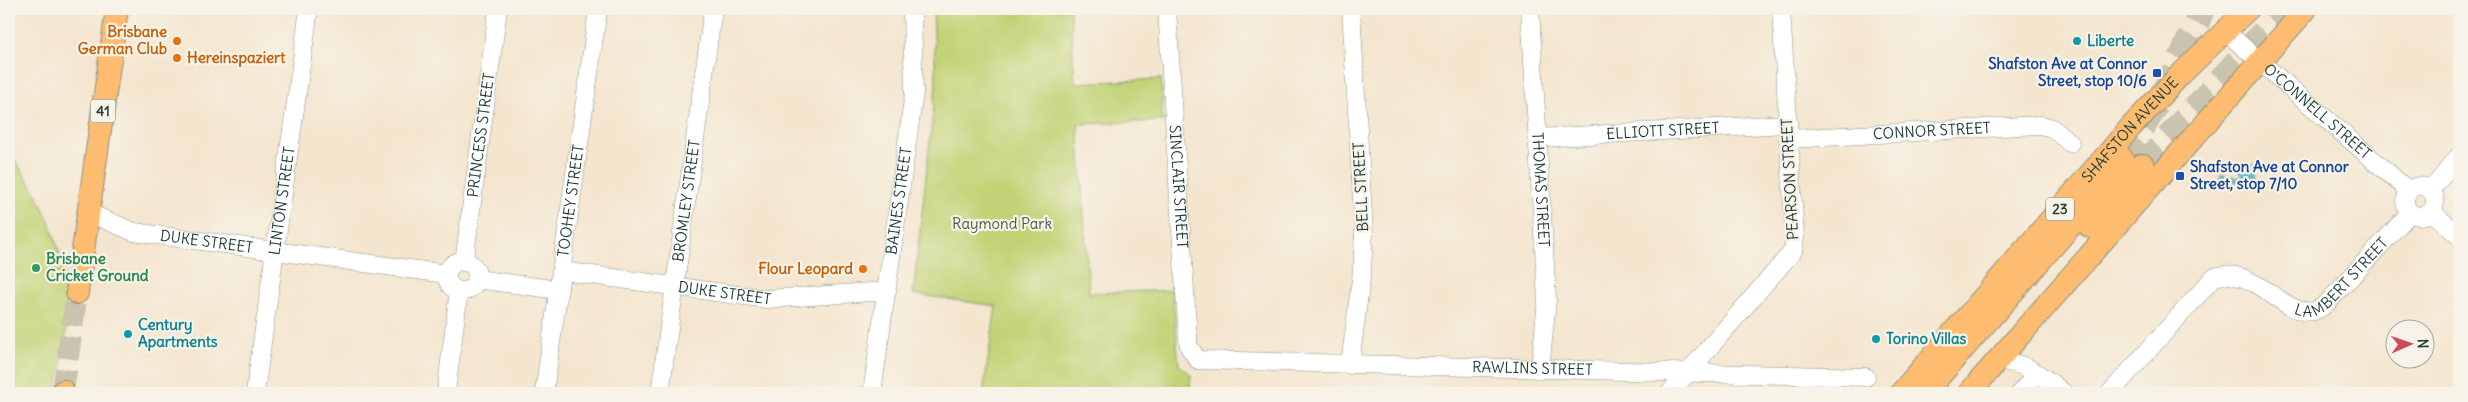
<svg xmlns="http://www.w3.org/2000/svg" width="2468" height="402" viewBox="0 0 2468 402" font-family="Delius,sans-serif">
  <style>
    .green { fill: #c2d376; stroke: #708855 }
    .water { fill: #5ac7d2; stroke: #3c8283 }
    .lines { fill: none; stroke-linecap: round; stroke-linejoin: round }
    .major-tunnel { stroke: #c9c3af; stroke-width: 22; stroke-dasharray: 22 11; stroke-linecap: butt }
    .highway-tunnel { stroke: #c9c3af; stroke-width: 26; stroke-dasharray: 26 13; stroke-linecap: butt }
    .minor-casing { stroke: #8a9181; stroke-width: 19 }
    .major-casing { stroke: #8a9181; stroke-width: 24 }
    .highway-casing { stroke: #8a9181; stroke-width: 28 }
    .minor { stroke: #fff; stroke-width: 18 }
    .major { stroke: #fdbc6f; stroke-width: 22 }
    .highway { stroke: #fdbc6f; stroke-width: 26 }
    .food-dot { fill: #e8710a; stroke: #f7f3e8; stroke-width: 2 }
    .culture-dot { fill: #0f9aa8; stroke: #f7f3e8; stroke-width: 2 }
    .transit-dot { fill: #1a4fb4; stroke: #f7f3e8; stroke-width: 2 }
    .leisure-dot { fill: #2e9e5b; stroke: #f7f3e8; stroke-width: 2 }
    .labels { text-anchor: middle; stroke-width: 4.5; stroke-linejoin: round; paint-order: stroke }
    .shield { fill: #f7f3e8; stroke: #60746a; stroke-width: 1 }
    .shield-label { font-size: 14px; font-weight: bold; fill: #1f3d34 }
    .food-label { font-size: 15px; font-weight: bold; fill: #c56008; stroke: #f7f3e8; text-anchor: end }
    .culture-label { font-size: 15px; font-weight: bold; fill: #0d838f; stroke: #f7f3e8; text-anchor: start }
    .transit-label { font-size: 15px; font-weight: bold; fill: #164399; stroke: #f7f3e8; text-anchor: end }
    .street-label { font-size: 15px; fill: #1f3d34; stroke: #f7f3e8 }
    .park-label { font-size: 15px; fill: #405b41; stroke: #f7f3e8 }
    .leisure-label { font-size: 15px; font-weight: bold; fill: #27864d; stroke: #f7f3e8; text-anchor: start }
  </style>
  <rect width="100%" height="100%" fill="#f7f3e8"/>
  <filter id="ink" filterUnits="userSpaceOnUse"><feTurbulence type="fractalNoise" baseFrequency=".02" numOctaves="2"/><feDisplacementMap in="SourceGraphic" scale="10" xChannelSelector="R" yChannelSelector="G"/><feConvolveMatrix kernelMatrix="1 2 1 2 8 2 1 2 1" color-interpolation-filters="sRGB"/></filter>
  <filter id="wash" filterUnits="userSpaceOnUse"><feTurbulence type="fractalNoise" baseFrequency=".0096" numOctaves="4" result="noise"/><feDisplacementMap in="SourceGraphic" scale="20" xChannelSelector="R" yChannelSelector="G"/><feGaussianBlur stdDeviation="1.12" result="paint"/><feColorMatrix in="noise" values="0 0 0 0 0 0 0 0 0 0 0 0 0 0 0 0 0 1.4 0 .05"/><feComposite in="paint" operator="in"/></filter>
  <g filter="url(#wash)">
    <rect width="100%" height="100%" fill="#f4e5ce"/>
    <g class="green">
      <polygon points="933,9 1070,9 1075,83 1161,79 1163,121 1078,124 1089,293 1172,290 1179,365 1191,375 1189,393 983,393 996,306 913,294 936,85"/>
      <path d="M9 152C65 227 80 303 55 393H9Z"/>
    </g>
    <polygon class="water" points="2244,164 2255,165 2257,184 2220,180 2221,175 2243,178 2243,175 2238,171"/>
  </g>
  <g filter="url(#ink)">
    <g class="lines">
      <polyline class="major-tunnel" points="63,391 77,293"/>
      <g class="highway-tunnel">
        <path d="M2120 159C2155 112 2182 63 2202 9"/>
        <polyline points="2142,167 2285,9"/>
      </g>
      <g class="minor-casing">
        <g id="minor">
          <path id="s1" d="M1167 9 1188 339 1189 347 1198 360 1866 377"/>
          <path id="s2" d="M1530 9 1547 300 1540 370"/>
          <path id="s3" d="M2226 32 2409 191"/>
          <path id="s4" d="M1538 138 1787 124"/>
          <path id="s5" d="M1788 139 2041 125 2052 128 2070 143"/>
          <circle cx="2420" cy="201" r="15"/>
          <polyline points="2431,190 2459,156"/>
          <polyline points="2432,212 2459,236"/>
          <path id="s6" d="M89 213 134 232 447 274"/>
          <circle cx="462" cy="276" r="15"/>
          <path id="s7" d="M464 262 498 9"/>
          <path id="s8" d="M562 271 767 299 887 291"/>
          <polyline points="476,279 559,290"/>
          <path d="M1998 361C2027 362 2042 376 2064 393"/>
          <polyline points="1350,365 1362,271 1364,233 1351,9"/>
          <path id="s9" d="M255 393 309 9"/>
          <polyline points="446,393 459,291"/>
          <path id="s10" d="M544 393 598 9"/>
          <path id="s11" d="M660 393 713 9"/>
          <path id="s12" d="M872 393 914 93 912 9"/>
          <polyline points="1670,393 1793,251 1795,238 1781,9"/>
          <polyline points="2020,393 2037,373"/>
          <path id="s13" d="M2110 393 2214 277C2254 264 2284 318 2314 311 2320 309 2326 304 2330 300L2410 213"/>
        </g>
      </g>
      <g class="major-casing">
        <g id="major">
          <polyline points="77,293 117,9"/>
          <polyline points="63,393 63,391"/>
          <path id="s14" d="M1901 393 2130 128 2179 76 2248 9"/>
          <polyline points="1969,393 2306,9"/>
        </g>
      </g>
      <g class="highway-casing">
        <g id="highway">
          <polyline points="2091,225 2142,167"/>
          <polyline points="1922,393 2080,212 2120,159"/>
        </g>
      </g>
      <use href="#minor" class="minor"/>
      <use href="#major" class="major"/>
      <use href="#highway" class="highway"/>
    </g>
  </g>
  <g class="food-dot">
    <circle cx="177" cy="41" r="5"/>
    <circle cx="177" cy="58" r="5"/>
    <circle cx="863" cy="269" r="5"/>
  </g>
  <g class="culture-dot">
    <circle cx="2077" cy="41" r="5"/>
    <circle cx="128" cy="334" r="5"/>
    <circle cx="1876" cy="339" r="5"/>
  </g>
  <g class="transit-dot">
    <rect x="2152" y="68" width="10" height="10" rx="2.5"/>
    <rect x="2175" y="171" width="10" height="10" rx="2.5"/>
  </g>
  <circle class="leisure-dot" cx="36" cy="268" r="5"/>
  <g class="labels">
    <g class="shield">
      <rect x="90.5" y="99.5" width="25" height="23" rx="4"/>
      <rect x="2046" y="197.5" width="28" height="23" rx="4"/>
    </g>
    <g class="shield-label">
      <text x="103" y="116">41</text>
      <text x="2060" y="214">23</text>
    </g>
    <g class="food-label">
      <text x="167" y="37">Brisbane<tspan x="167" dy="17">German Club</tspan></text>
      <text x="187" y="63" text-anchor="start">Hereinspaziert</text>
      <text x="853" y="274">Flour Leopard</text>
    </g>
    <g class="culture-label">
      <text x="2087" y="46">Liberte</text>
      <text x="138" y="330">Century<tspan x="138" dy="17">Apartments</tspan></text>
      <text x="1886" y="344">Torino Villas</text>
    </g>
    <g class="transit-label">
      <text x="2147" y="69">Shafston Ave at Connor<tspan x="2147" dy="17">Street, stop 10/6</tspan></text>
      <text x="2190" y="172" text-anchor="start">Shafston Ave at Connor<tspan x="2190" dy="17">Street, stop 7/10</tspan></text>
    </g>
    <g class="street-label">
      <text dy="5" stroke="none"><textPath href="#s3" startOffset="121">O'CONNELL STREET</textPath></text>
      <text dy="5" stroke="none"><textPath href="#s14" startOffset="349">SHAFSTON AVENUE</textPath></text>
      <text dy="5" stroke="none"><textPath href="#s4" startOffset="125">ELLIOTT STREET</textPath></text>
      <text dy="5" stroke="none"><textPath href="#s5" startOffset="144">CONNOR STREET</textPath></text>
      <text dy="5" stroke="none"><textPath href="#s7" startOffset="128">PRINCESS STREET</textPath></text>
      <text transform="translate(1790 179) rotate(-93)" y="5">PEARSON STREET</text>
      <text dy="5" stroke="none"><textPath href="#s1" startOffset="178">SINCLAIR STREET</textPath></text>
      <text transform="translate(1361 187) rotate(-93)" y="5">BELL STREET</text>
      <text dy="5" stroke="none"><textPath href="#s2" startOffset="181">THOMAS STREET</textPath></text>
      <text dy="5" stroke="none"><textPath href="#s9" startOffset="194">LINTON STREET</textPath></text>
      <text dy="5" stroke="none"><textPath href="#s10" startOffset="194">TOOHEY STREET</textPath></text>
      <text dy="5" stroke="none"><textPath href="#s11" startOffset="194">BROMLEY STREET</textPath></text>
      <text dy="5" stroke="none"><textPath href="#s12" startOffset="194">BAINES STREET</textPath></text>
      <text dy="5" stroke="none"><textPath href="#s6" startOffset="122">DUKE STREET</textPath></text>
      <text dy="5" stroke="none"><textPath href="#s13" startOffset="306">LAMBERT STREET</textPath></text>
      <text dy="5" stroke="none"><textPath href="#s8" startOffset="164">DUKE STREET</textPath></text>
      <text dy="5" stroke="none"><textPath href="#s1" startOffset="689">RAWLINS STREET</textPath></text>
    </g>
    <g class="park-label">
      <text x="1002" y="229">Raymond Park</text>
    </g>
    <g class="leisure-label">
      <text x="46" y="264">Brisbane<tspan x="46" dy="17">Cricket Ground</tspan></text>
    </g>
  </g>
  <rect width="2468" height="402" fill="none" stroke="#f7f3e8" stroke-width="30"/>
  <g transform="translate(2410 344) rotate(88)"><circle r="24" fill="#f7f3e8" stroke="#a1aaa0"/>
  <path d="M0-4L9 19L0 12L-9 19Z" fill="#d1495b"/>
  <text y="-8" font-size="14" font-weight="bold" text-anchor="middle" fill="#1f3d34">N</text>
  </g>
</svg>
